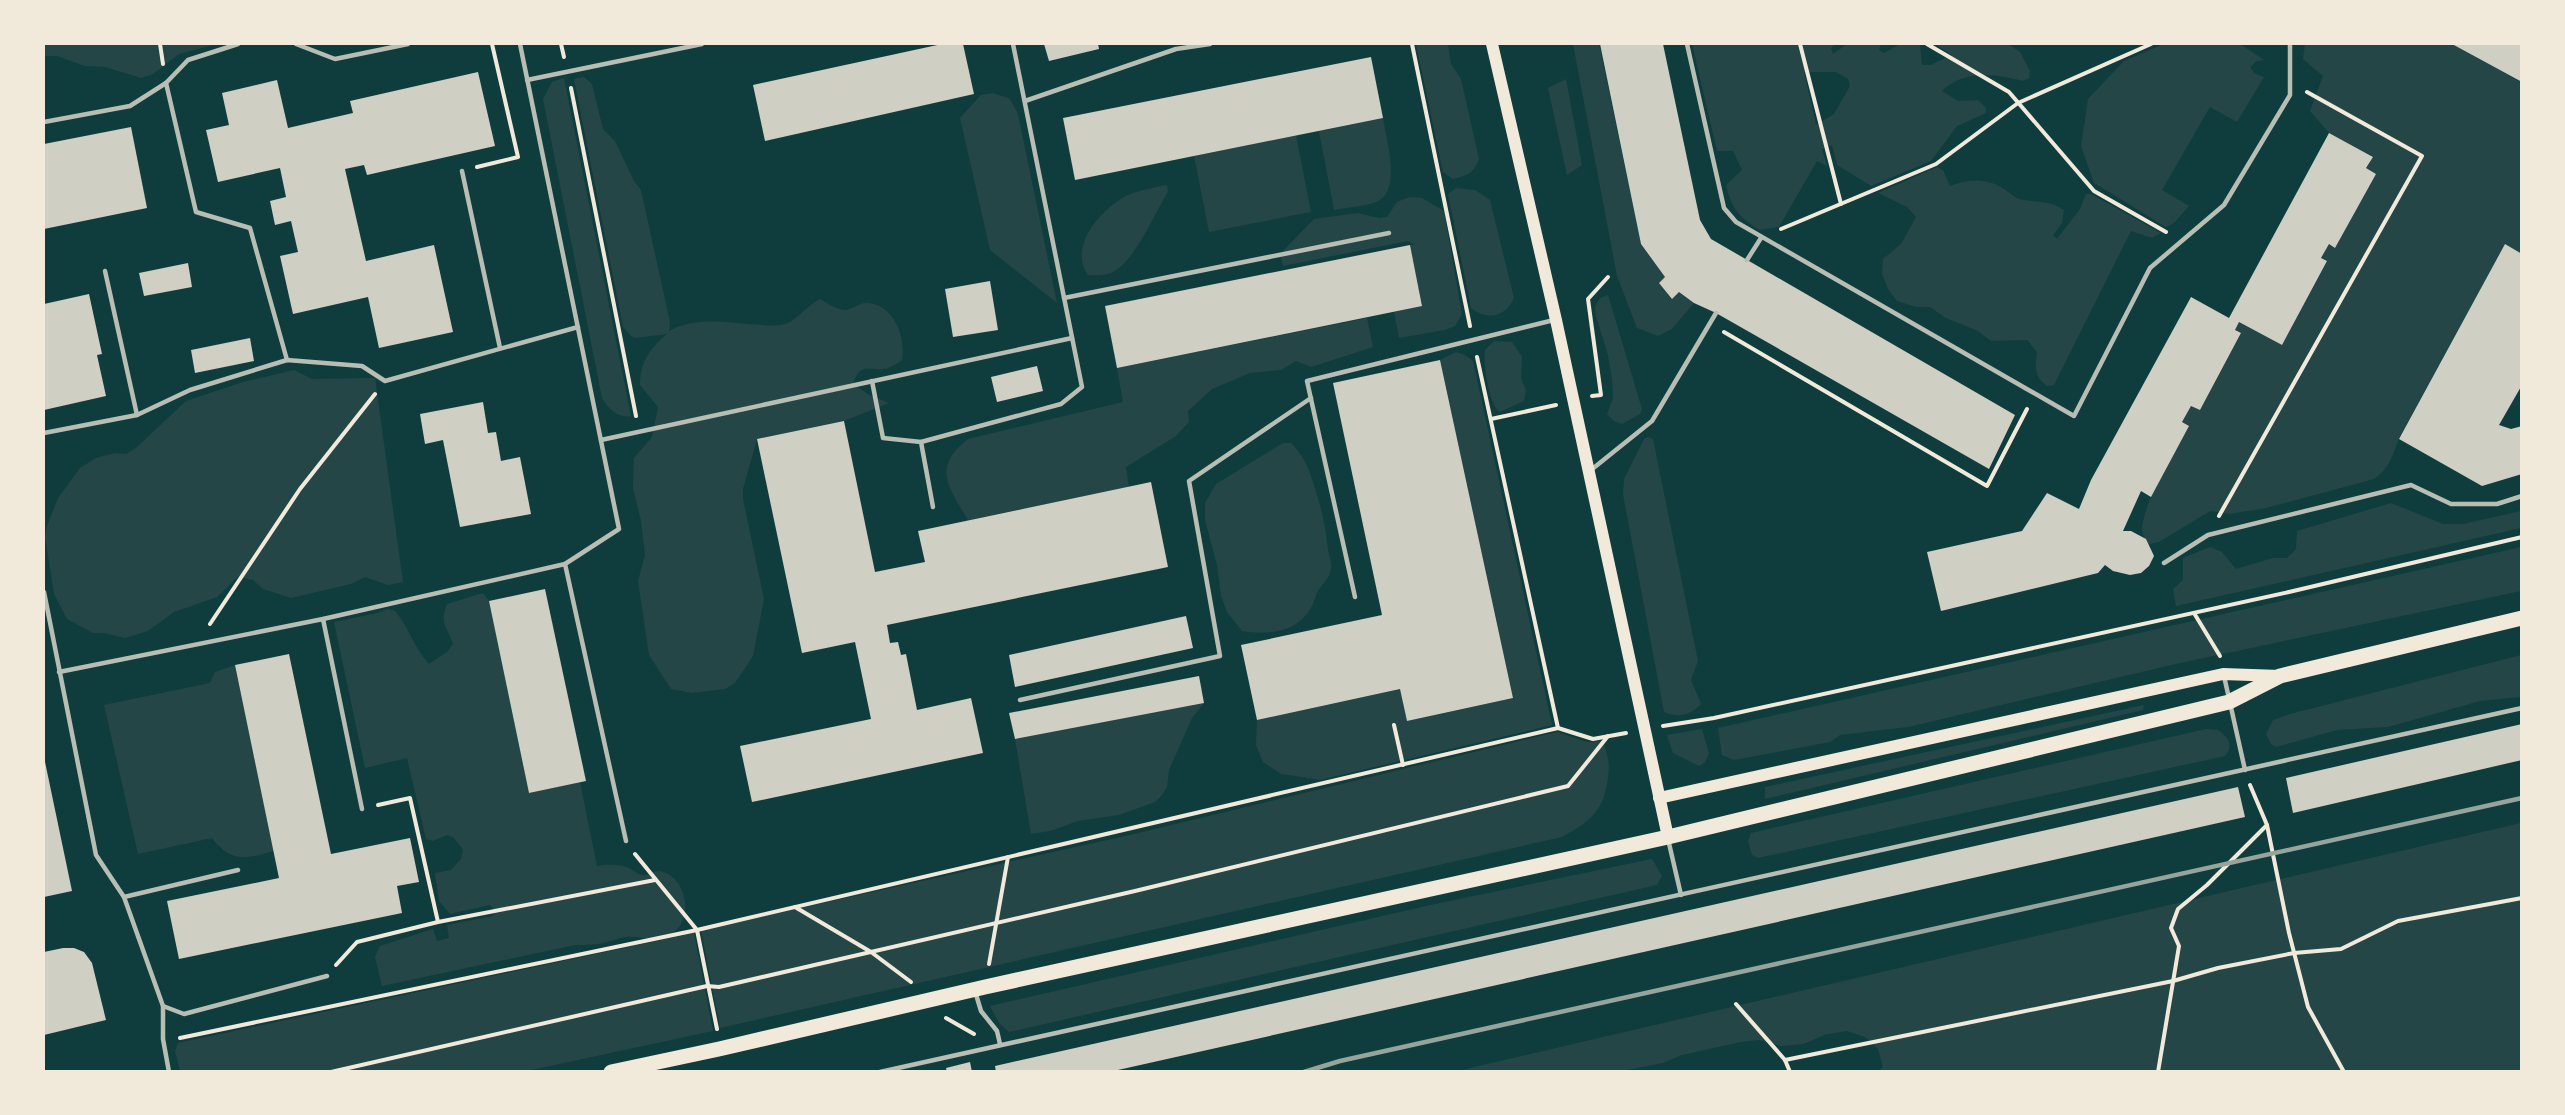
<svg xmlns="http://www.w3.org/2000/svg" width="2565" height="1115" viewBox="0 0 2565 1115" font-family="'Nunito Sans',sans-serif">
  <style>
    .green { fill: #244646; fill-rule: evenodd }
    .building { fill: #cfcfc3 }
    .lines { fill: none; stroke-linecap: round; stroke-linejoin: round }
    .path { stroke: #f1e9da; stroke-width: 4 }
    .service { stroke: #b8beb3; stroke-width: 4.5 }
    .secondary { stroke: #f1e9da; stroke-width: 12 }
    .primary { stroke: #f1e9da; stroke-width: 15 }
    .rail { stroke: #97a49c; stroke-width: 4.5 }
  </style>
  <rect width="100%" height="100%" fill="#0f3d3e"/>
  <g class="green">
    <polygon points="44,44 217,44 179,54 153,74 141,78 105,67 85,66 57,56 44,56"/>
    <path d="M1416 44H1448L1451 64 1461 79 1479 159C1474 173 1467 176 1453 179L1443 172Z"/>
    <polygon points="1573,44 1599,44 1641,244 1665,277 1659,283 1672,299 1679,292 1694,303 1672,329 1658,336 1637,328 1617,276"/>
    <path d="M1692 44H1836L1831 48 1833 54 1847 44H1881L1879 50 1884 53 1900 44H1920L1922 65H1930L1952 55 1935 44H2008L2020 52 2030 71 2029 78 2023 81C1996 74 1964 69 1942 91L1958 101 1978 100 1986 108V113L1957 126 1931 161 1871 186 1837 165 1832 145 1822 149 1827 166 1817 161 1779 227 1759 230C1739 216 1732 210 1726 185L1742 170 1733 151H1717ZM1804 72H1836L1848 79 1850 86 1834 114 1816 125Z"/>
    <polygon points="2164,44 2240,44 2264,60 2257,61 2250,67 2254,73 2264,77 2237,122 2210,107 2162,190 2189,206 2174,223 2166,227 2094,183 2081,146 2088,99 2124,61"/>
    <path d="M2305 44H2452L2521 82V254L2505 244 2399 438C2393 455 2389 469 2374 479L2266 508 2230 514 2210 511 2159 542 2149 544C2145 539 2141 534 2142 527 2148 491 2172 458 2189 426L2182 422 2191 406 2200 410 2241 334 2235 330 2239 322 2282 345 2327 262 2321 258 2329 244 2335 248 2376 174 2366 168 2372 156 2329 133 2310 111 2323 76 2303 59Z"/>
    <path d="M584 77 592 84 603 129 615 141 634 181 641 190 670 322 669 331C699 315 731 324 762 325 770 326 783 326 790 322 800 316 807 306 820 299 827 303 837 310 846 310 853 309 860 302 868 303 894 305 906 337 902 360 898 363 893 366 888 368 871 373 861 359 853 384L869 395 889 403 844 421 757 439 743 489V499L764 599 753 656 735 683 725 689 692 693 671 689 649 655 638 581 645 555 641 521 633 488 634 458 652 437 658 407 640 385C640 362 650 348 667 334L635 338 631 336 623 327 574 79Z"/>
    <path d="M564 78 631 416C618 419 608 408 602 398L543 99 552 82Z"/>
    <polygon points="1566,79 1582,165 1567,175 1548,88"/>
    <polygon points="993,93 1010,99 1018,114 1057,303 990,250 960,118 981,95"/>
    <path d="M1383 118C1386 139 1403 192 1376 202 1363 207 1347 207 1334 210L1319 131Z"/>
    <polygon points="1296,135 1311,212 1209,232 1194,156"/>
    <path d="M1937 167 1943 170 1950 186C1967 179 1988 178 2004 189 2010 193 2016 199 2024 200 2039 203 2050 200 2064 210L2062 223 2053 235 2057 239 2080 209 2086 194H2091L2161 233 2152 238 2131 231 2054 385 2047 386C2034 376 2035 367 2037 352L2027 340 1991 341 1978 331 1946 318 1930 307H1916L1897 301 1888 289 1882 274 1883 259 1901 244 1916 217 1907 207 1878 193Z"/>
    <path d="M1167 185 1168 192C1154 214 1135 262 1111 273 1104 276 1096 275 1088 275 1068 247 1100 210 1126 196 1138 190 1153 188 1167 185Z"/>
    <path d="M1456 188 1475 190 1490 200 1514 298C1506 317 1487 321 1471 308L1448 194Z"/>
    <polygon points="1409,197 1422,198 1444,211 1462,314 1455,326 1445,330 1399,338 1394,312 1422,305 1410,245 1415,245 1408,241 1283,266 1281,257 1284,250 1314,219 1358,213 1379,218 1387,217 1397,202"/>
    <polygon points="1608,295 1642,409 1640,414 1622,424 1614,421 1607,414 1613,398 1612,379 1608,355 1596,316 1595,307 1600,298"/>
    <path d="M1367 318 1373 347 1311 367 1296 361 1281 370 1250 373 1212 389 1188 411 1189 422 1176 436 1126 467 1129 487 968 520C949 488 931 467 968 439L1123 402 1117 368Z"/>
    <path d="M1494 341 1512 342 1522 357 1521 378 1526 391 1524 401 1500 412C1489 406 1483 363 1485 350Z"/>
    <polygon points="1456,352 1465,355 1473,361 1552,725 1320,780 1281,774 1263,762 1256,745 1257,720 1400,689 1407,721 1513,698 1440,360"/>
    <polygon points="294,370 312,379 375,378 403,582 388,585 365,577 351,584 291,598 263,589 253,580 238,577 217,597 174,612 148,631 125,638 104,633 93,633 67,619 54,594 45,536 47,526 58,498 80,468 96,458 115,453 126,454 136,448 186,401 243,382"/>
    <path d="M1648 437 1653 439 1698 661 1691 680 1701 704C1689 716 1679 718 1664 712L1623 494 1624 479 1644 439Z"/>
    <path d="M1283 443H1291C1307 459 1311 475 1317 495 1323 514 1326 531 1328 550 1329 556 1332 562 1331 568 1330 579 1323 582 1318 591 1315 596 1314 603 1311 608 1296 633 1269 635 1242 631L1227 612 1221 596 1217 565 1205 520V503L1216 484Z"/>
    <polygon points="2391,503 2443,524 2463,524 2521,511 2521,528 2176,606 2173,589 2183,580 2183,558 2210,547 2222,552 2236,569 2273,558 2287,558 2296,549 2297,531"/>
    <polygon points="2521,547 2521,591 2180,663 1908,727 1840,735 1830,742 1734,760 1722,755 1718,728"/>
    <path d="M483 593 489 601 529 793 580 782 597 866C607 864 620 864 629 868 634 871 639 876 646 875 652 874 656 869 663 872 688 879 694 924 670 934 651 943 641 935 625 937 618 938 613 941 607 942 597 945 585 945 575 945L382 986 375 957 380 946 433 929 437 941 449 938 447 925 493 916 495 911 490 905 450 914 439 901 435 873 451 870 461 859 463 850 454 838 447 835 433 841 426 839 407 758 365 768 334 622 377 613 388 609 395 611C409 627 414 648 429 664L447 652 453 644C447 626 439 624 447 604Z"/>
    <polygon points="2521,655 2521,697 2480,701 2388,727 2337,730 2276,747 2271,744 2266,734 2273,720 2290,714"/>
    <path d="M235 665 274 851C246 859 231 863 212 838L138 854 104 705 210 683 215 672Z"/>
    <polygon points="1204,703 1192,718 1169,770 1167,787 1162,795 1155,802 1119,815 1078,821 1050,831 1031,834 1015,739"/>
    <polygon points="2144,705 2143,710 1765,799 1765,787"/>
    <polygon points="1702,729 1709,753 1705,762 1699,766 1673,753 1667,735"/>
    <path d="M2206 729 2218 730C2228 737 2234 745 2225 756L1758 858 1752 855 1748 841 1751 833Z"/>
    <path d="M1557 732 1587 742 1602 741C1608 754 1610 763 1608 777 1604 811 1591 821 1562 837L720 1028 701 930 1130 835Z"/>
    <polygon points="2521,823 2521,1071 1879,1071 1883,1067 1878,1049 1865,1037 1847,1031 1824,1035 1804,1044 1781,1046 1759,1040 1741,1042 1682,1055 1663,1063 1622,1071 1453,1072"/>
    <polygon points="1652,859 1662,876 1657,885 1009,1032 999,1023 990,1006 1435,904"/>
    <polygon points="694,933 713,1031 522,1072 180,1071 175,1051 178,1043"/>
  </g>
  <g class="building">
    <polygon points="942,44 963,44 974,94 765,141 753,85"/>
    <polygon points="1044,44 1098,44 1099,49 1049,61"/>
    <polygon points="1600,44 1663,44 1700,220 1711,239 2015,415 1989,469 1716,313 1694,303 1679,292 1672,299 1659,283 1665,277 1641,244"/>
    <polygon points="2452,44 2522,44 2522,82"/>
    <polygon points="1371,57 1383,118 1075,180 1063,118"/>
    <polygon points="478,72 495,146 367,175 364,165 345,169 366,261 434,245 453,332 379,348 368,297 293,314 280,256 298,252 291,221 275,225 270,201 286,197 280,168 218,182 206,130 229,125 222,93 277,80 288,128 353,113 350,101"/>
    <polygon points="131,127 147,208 44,229 44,144"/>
    <polygon points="2329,133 2373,157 2366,168 2376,174 2335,248 2329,244 2321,258 2327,261 2282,345 2239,322 2235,330 2241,333 2200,410 2191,406 2182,422 2189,426 2151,497 2141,491 2123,531 2131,531 2146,539 2154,556 2149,566 2141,573 2130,575 2113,571 2105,565 2098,573 1941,611 1927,552 2022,531 2047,493 2079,509 2091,480 2191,297 2229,318"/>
    <polygon points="2505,244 2522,254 2522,385 2499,425 2511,429 2522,426 2522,474 2482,486 2399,439"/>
    <polygon points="1410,245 1422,306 1117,368 1105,306"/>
    <polygon points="188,263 192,287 144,296 139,273"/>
    <polygon points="990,281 998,330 953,337 945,289"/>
    <polygon points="89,294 102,354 97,355 106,396 44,410 44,304"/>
    <polygon points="250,338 254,361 195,373 191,350"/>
    <polygon points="1440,360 1513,698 1407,721 1400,689 1257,720 1241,645 1382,615 1333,383"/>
    <polygon points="1037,366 1043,391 997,402 991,377"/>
    <polygon points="483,402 488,433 496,432 501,461 520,457 531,514 460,527 443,440 425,444 420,414"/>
    <polygon points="844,421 875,572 925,562 918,531 1151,482 1168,567 887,625 890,643 898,642 901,655 906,654 917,710 971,698 983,753 752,802 740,746 871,719 855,642 802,653 757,439"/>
    <polygon points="545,589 586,781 529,793 489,601"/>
    <polygon points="1186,616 1193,648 1015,687 1009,655"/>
    <polygon points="289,654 331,854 410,838 419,882 397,886 402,913 179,959 167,901 279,878 235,665"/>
    <polygon points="1199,676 1204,703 1015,739 1009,713"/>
    <polygon points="2522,724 2522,760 2293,813 2286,778"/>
    <polygon points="44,757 72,891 44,897"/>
    <polygon points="2238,787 2245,817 1109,1072 996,1072 995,1066"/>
    <polygon points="63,948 74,948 84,952 92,963 106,1020 44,1035 44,952"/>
    <polygon points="970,1062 972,1072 947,1072 946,1068"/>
  </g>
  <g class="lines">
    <g class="path">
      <polyline points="160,44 163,64"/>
      <polyline points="561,44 564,57"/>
      <polyline points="1412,44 1470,326"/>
      <polyline points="1800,44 1841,204"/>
      <polyline points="1927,44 2009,92 2094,191 2166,232"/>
      <polyline points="571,88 636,416"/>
      <polyline points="477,167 518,157 492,44"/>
      <polyline points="1781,229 1936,164 2018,103 2151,44"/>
      <polyline points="1724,332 1987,486 2027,409"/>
      <polyline points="1477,357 1558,728"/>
      <polyline points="1592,396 1601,395 1588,299 1608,277"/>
      <polyline points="1491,419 1556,405"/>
      <polyline points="2219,516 2422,156 2307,92"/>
      <polyline points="2194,613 2220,656"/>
      <polyline points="210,624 300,489 375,394"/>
      <polyline points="1394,725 1403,765"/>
      <polyline points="1663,726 1714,718 2289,592 2522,537"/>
      <polyline points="2267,825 2289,933 2308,1007 2344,1072"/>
      <polyline points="635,854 697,930 717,1029"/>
      <polyline points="795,907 871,952 911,982"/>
      <polyline points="438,922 655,880"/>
      <polyline points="989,964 1008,857"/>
      <polyline points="336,965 357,942 438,922 410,798 378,805"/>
      <polyline points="1736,1004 1785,1060 1790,1072"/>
      <polyline points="946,1018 974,1034"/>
      <polyline points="180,1038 697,930 1558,728 1593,739 1626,733"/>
      <polyline points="1785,1060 2173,981 2218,968 2294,953 2341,949 2398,921 2522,898"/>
      <polyline points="331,1072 707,986 719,987 1135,891 1568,786 1608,736"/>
      <polyline points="2158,1072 2179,946 2171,928 2178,909 2207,885 2267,825 2250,785"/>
    </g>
    <g class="service">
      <polyline points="296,44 335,59 408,44"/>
      <polyline points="520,44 619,529 565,564 626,841"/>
      <polyline points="1687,44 1724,208 1736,222 2074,416 2150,268 2224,205 2290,95 2290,44"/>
      <polyline points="527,80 702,44"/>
      <polyline points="166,83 196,212 250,228 287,360"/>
      <polyline points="1025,101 1176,49 1210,44"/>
      <polyline points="44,122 130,106 166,83 188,60 238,44"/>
      <polyline points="462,171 500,348"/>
      <polyline points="1747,260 1761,238"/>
      <polyline points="105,271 137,415"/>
      <polyline points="1064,298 1389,233"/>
      <polyline points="872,381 883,438 921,442 933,507"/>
      <polyline points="44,433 137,415 190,390 287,360 362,366 385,381 578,327"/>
      <polyline points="601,440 1072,338"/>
      <polyline points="921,442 1061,404 1082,387 1013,44"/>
      <polyline points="1591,470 1652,421 1716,313"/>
      <polyline points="2164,563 2208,535 2411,485 2451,504 2497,504 2522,496"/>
      <polyline points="44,592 96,855 124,897 238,870"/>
      <polyline points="1355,597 1307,381 1554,320"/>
      <polyline points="323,619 362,809"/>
      <polyline points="59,672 323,619 565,564"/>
      <polyline points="2224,676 2245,770"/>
      <polyline points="1020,700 1220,656 1189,481 1311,398"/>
      <polyline points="1668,839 1681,895"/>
      <polyline points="124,897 163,1006 184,1014 327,976"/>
      <polyline points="975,991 981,1011 997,1031 1000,1044"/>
      <polyline points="163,1006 163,1039 169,1072"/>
      <polyline points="880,1072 2522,708"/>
    </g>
    <g class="secondary">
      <polyline points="1492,44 1556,320 1668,837"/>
      <polyline points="1659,798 2223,674 2280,676"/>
    </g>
    <polyline class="primary" points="611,1072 719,1049 985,987 1668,837 2229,702 2280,676 2522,618"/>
    <polyline class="rail" points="1304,1072 1340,1061 2522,798"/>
  </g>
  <rect width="2565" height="1115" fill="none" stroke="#f1e9da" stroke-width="90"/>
</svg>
